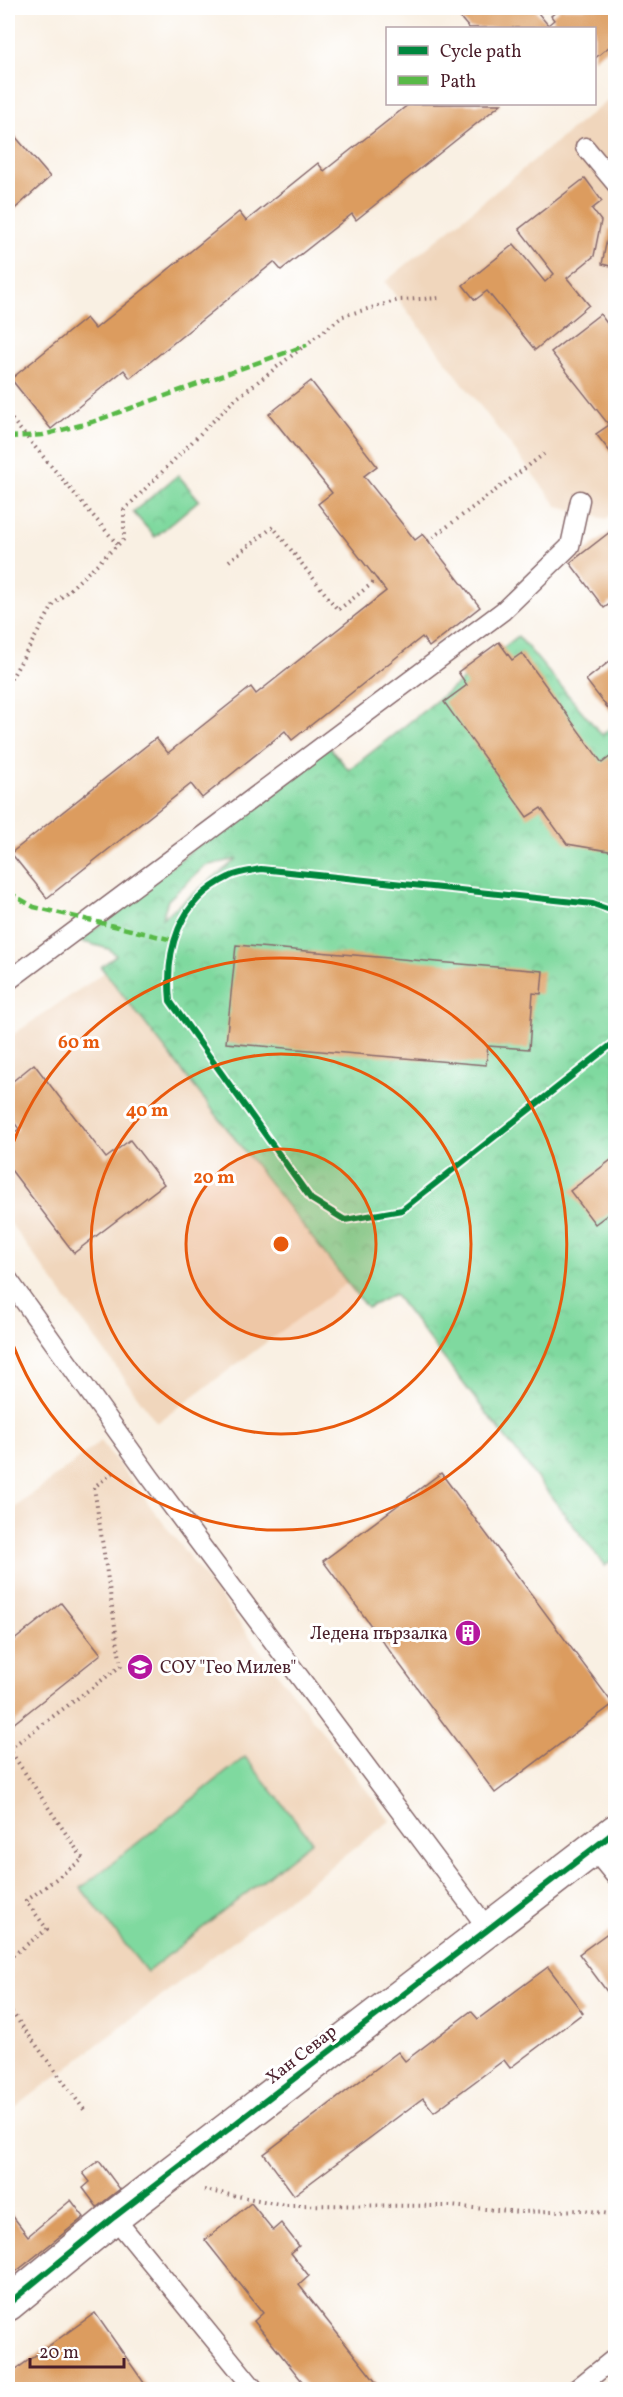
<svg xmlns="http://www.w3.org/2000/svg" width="623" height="2397" viewBox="0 0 623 2397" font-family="Vollkorn,serif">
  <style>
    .built { fill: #f0d6bc }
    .green { fill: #7fd99f; stroke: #647c65; stroke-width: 1.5 }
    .park { fill: url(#park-crowns); stroke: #647c65; stroke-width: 1.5; fill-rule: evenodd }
    .building { fill: #dc9c5e }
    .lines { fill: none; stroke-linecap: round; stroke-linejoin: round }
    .service-casing { stroke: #87686b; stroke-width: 21 }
    .minor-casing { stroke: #87686b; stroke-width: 36 }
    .path { stroke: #87686b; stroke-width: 4; stroke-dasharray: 1.5 4.5; stroke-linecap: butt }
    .service { stroke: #fff; stroke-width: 18 }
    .minor { stroke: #fff; stroke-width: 33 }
    .quiet { stroke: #58b947; stroke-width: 4.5; stroke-dasharray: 9 4.5; stroke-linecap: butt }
    .cycleway-casing { stroke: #fff; stroke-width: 10 }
    .cycleway { stroke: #00873e; stroke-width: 6 }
    .ring { fill: none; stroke: #e8590c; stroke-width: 3 }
    .labels { text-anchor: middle; stroke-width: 6; stroke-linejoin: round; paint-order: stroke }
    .poi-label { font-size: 18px; fill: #4a1f2b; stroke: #fff; text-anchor: end }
    .street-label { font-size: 18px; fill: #4a1f2b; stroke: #fff }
    .centre { fill: #e8590c; stroke: #fff; stroke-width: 3 }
    .ring-label { font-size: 18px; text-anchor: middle; font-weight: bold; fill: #e8590c; stroke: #fff; stroke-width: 6; stroke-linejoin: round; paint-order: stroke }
  </style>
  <defs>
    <pattern id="park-crowns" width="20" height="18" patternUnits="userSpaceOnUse" patternTransform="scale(1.5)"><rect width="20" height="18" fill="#7fd99f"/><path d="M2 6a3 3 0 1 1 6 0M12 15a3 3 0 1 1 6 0" fill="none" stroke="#6fba89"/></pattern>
  </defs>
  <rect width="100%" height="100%" fill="#fff"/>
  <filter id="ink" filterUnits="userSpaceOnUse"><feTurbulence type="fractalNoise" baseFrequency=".0167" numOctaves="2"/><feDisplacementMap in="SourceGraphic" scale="12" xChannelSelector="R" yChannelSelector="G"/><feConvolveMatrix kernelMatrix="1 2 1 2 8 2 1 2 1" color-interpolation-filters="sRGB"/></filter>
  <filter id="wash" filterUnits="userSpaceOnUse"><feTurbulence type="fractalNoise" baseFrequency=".008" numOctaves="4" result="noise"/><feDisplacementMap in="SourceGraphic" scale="24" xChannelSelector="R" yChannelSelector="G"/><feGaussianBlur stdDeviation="1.35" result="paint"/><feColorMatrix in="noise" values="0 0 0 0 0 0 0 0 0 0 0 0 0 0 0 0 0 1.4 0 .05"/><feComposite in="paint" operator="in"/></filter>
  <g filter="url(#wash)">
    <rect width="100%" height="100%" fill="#f9f0e3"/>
    <g class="built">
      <polygon points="615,94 615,512 606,519 558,507 385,282"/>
      <polygon points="105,972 347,1283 157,1423 8,1220 8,1038"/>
      <polygon points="101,1441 390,1821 8,2113 8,1513"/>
    </g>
    <polygon class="green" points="245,1757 312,1841 147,1972 81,1888"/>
    <g class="park">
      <polygon points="178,475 199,500 155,537 133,512"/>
      <path d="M518 636 602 735 615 724V1558L605 1566 394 1294 367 1308 101 967 116 955 109 949 80 941 325 742 349 770ZM237 859 162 918 168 900 205 866Z"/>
    </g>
    <g id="blocks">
      <g class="building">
        <polygon points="452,8 534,8 548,25 554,20 551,16 561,8 615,8 615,42 594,59 594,28 469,28"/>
        <polygon points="409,104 501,104 356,220 352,214 281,270 274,262 130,378 124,370 51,429 11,379 86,318 95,329 239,212 246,221 318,163 324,171"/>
        <polygon points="8,128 50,177 8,215"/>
        <polygon points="615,156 615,173 607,163"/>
        <polygon points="585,178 602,201 592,209 601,221 594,256 567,278 589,305 535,350 487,291 475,300 463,285 514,244 545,282 554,274 519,229"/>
        <polygon points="609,229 615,230 615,267 602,264"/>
        <polygon points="600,314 615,334 615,360 613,362 615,366 615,458 596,434 609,425 551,352"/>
        <polygon points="311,381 377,466 364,476 415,540 423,534 480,607 429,647 422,637 292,740 285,731 202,798 191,784 47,898 11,853 156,738 168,753 251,687 256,694 386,591 318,504 332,493 269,414"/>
        <polygon points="615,528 615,600 604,608 570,563"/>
        <polygon points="499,642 512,660 522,653 602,763 615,753 615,852 567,844 541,808 527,817 444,702 467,685 458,672"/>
        <polygon points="615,657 615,715 614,716 586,680"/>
        <polygon points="236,945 543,971 541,994 533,993 529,1049 488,1046 486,1065 226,1043"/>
        <polygon points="34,1064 106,1158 130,1140 164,1184 74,1253 8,1166 8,1137 19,1129 8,1114 8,1085"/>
        <polygon points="615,1157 615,1209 595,1224 570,1191"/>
        <polygon points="441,1473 613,1704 495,1793 323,1561"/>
        <polygon points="61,1603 101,1654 8,1728 8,1645"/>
        <polygon points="609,1932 615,1942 614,2001 579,1954"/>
        <polygon points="548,1967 583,2013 510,2068 504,2060 434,2112 423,2098 294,2195 264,2154 398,2052 405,2061 471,2011 478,2019"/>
        <polygon points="99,2161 120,2189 97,2207 83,2188 90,2182 83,2173"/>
        <polygon points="71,2200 84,2217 8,2278 8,2210 28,2236"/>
        <polygon points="251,2203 273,2230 281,2223 299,2246 291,2253 309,2276 299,2285 382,2390 309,2390 254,2321 263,2313 205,2240"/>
        <polygon points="95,2313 149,2390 8,2390 8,2375"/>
      </g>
    </g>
  </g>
  <g filter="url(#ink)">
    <use href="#blocks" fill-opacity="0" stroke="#87686b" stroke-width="1.5"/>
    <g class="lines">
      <g class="service-casing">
        <g id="service">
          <polyline points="585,147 616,184"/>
          <polyline points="8,981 503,611 570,546 580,500"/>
          <polyline points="8,1279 150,1477 488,1929"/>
          <polyline points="593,1849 616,1877"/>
          <polyline points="114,2217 255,2390"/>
          <polyline points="575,2390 616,2357"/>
        </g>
      </g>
      <g class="minor-casing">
        <polyline id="minor" points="8,2304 114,2217 616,1831"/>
      </g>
      <g class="path">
        <polyline points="8,415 117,544"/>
        <polyline points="428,541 544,454"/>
        <polyline points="229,561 273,527 338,610 378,579"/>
        <polyline points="8,684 54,604 124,539 124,510 233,401 343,316 399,300 441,298"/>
        <polyline points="8,1959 47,1929 26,1901 83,1859 9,1749 121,1666 94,1487 115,1471"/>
        <polyline points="8,2007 85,2111"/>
        <polyline points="204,2190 285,2205 449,2206 521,2212 584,2210 616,2215"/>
      </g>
      <use href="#service" class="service"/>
      <use href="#minor" class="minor"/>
      <g class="quiet">
        <polyline points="8,437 43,435 92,422 307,345"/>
        <polyline points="8,892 34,907 173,940"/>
      </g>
      <g class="cycleway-casing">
        <g id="cycleway">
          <path d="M616 912 593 904 261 869C251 871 238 872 229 877 178 901 165 950 170 1001L311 1199 345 1220 402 1210 616 1041"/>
          <polyline points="8,2304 114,2217 616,1831"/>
        </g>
      </g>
      <use href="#cycleway" class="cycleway"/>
    </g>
  </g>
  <circle cx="281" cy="1244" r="95" fill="#e8590c" fill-opacity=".12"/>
  <g class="ring">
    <circle cx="281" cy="1244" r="95"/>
    <circle cx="281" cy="1244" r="190"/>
    <path d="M8 1158A286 286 0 1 1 8 1330"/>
  </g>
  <defs>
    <g id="building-disc" transform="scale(1.35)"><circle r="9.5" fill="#b5179e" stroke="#fff"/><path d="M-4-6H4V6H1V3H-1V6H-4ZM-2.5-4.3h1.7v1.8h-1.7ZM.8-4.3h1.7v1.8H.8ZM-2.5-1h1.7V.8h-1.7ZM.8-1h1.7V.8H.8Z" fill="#fff"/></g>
    <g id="school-disc" transform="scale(1.35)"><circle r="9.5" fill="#b5179e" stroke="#fff"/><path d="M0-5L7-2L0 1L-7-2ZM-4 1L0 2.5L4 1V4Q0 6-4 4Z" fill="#fff"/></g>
  </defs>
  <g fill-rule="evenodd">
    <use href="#building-disc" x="468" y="1633"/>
    <use href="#school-disc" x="140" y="1667"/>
  </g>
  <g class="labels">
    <g class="poi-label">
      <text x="448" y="1639">Ледена пързалка</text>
      <text x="160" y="1673" text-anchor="start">СОУ "Гео Милев"</text>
    </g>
    <g class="street-label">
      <text transform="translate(301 2054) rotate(-38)" y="6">Хан Севар</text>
    </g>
  </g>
  <circle cx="281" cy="1244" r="9" class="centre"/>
  <g class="ring-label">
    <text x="79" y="1048">60 m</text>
    <text x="147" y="1116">40 m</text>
    <text x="214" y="1183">20 m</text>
  </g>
  <rect width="623" height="2397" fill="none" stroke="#fff" stroke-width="30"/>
  <rect x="386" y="27" width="210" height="78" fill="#ffffff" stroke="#b7a5aa" stroke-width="1.5"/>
  <rect x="398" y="46" width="30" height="9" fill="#00873e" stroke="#b7a5aa" stroke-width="1.5"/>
  <text x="440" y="57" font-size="18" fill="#4a1f2b">Cycle path</text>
  <rect x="398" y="76" width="30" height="9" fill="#58b947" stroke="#b7a5aa" stroke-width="1.5"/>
  <text x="440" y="87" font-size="18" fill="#4a1f2b">Path</text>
  <path d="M30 2358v9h94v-9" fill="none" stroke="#4a1f2b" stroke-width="3"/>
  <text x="39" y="2358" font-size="18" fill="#4a1f2b" stroke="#ffffff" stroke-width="4.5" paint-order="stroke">20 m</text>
</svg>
